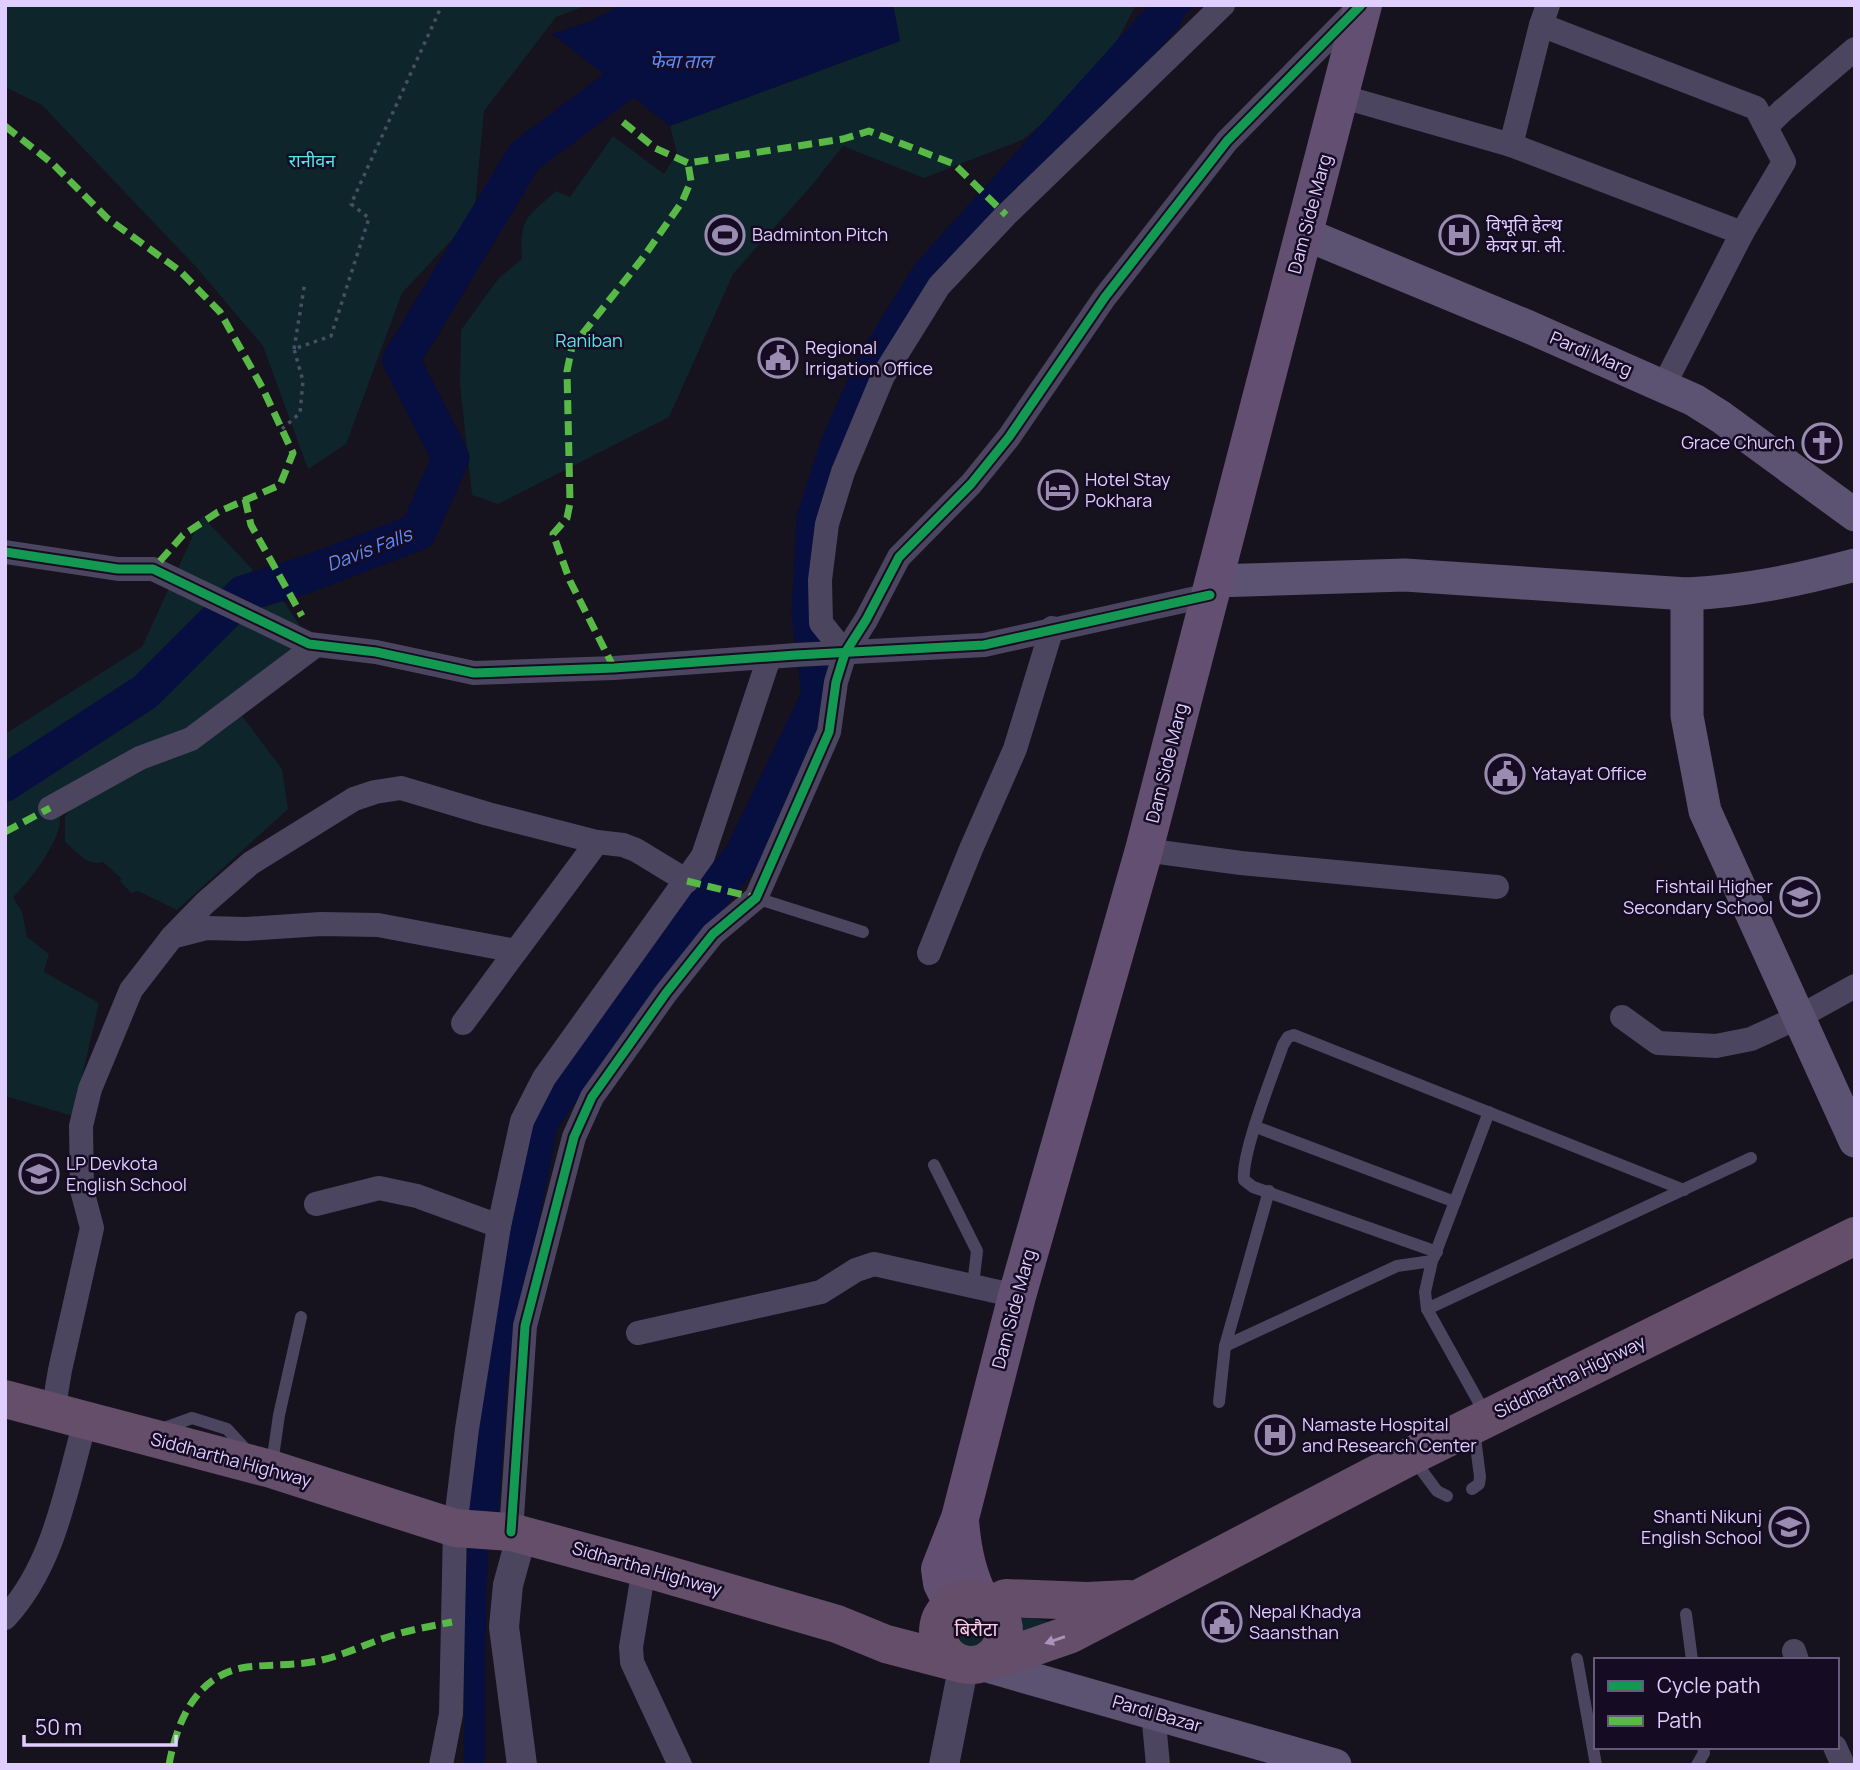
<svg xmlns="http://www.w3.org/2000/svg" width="1860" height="1770" viewBox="0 0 1860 1770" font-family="Manrope,'Noto Sans Devanagari',sans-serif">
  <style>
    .green { fill: #0f252c }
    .water { fill: #070e40 }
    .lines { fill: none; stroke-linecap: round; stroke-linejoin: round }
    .canal { stroke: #070e40; stroke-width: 21 }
    .river { stroke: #070e40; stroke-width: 37 }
    .path { stroke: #474f63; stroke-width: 3.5; stroke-dasharray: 3.5 5; stroke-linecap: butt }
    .service { stroke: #4c4560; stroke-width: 12 }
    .minor { stroke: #4c4560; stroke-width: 24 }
    .tertiary { stroke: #4c4560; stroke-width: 30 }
    .secondary { stroke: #5c5372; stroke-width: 33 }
    .primary { stroke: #624f71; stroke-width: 38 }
    .trunk { stroke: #654e6a; stroke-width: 38 }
    .quiet { stroke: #58b947; stroke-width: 7; stroke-dasharray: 14 7; stroke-linecap: butt }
    .cycleway-casing { stroke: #150c24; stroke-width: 13 }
    .cycleway { stroke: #139951; stroke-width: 9 }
    .oneway { fill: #a894bc }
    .labels { text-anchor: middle; stroke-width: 5; stroke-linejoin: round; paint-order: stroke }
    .park-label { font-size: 18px; fill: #51e9e6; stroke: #150c24 }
    .street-label { font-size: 18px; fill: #dfceff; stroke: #150c24 }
    .poi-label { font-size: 18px; fill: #dfceff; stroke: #150c24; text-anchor: start }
    .water-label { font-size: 19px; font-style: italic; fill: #5c8eff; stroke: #150c24 }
    .neighbourhood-label { font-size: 19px; fill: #ffd0e3; stroke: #150c24 }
  </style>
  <rect width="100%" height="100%" fill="#16121e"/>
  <g class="green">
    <polygon points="5,5 589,5 556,17 484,111 474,216 402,293 346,444 308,469 263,346 197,268 42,105 5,87"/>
    <path d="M893 5H1136L1097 79 1022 140 924 178 843 146 812 185 733 274 669 417 498 504 472 495 460 384 461 330 499 278 522 259C519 218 527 217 556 191L570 197 613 136 664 174 677 153 670 126 900 41Z"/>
    <polygon points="202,516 253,570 146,685 5,772 5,734 142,647"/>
    <path d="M274 587 308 638 191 732 58 799C58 806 61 814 60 821 59 843 29 882 13 897L22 912 27 937 49 954 44 972 99 1003 73 1116 5 1096V790L131 708 167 677 205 636 245 599Z"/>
    <path d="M242 716 282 769 288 809 177 910 138 891 131 893 120 881 122 879 103 862C88 867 76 851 65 842V816L79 803Z"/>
    <path d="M959 1614 989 1619 993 1625V1640L977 1654 953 1644C947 1632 949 1623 959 1614Z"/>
    <polygon points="1022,1616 1056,1623 1019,1646 1011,1621"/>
  </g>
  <g class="water">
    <polygon points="621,5 893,5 900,41 670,126 552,34 589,22"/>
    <polygon points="1155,5 1195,5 1175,25"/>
  </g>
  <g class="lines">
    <path class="canal" d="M474 1765C476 1693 473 1622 478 1550"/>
    <g class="river">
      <polyline points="5,783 145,692 243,594 305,575 418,532 451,458 401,360 525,156 727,5"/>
      <polyline points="480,1515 489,1378 540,1121 600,1035 743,855 820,696 810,613 815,519 838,447 876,362 930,275 1165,15"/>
    </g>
    <g class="path">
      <polyline points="294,349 305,282"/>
      <polyline points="282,429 300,413 303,381 294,349 331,336 369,218 351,204 442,5"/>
    </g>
    <g class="service">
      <polyline points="756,898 863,932"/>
      <polyline points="1256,1127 1455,1202"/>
      <polyline points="934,1165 977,1251 973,1285"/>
      <polyline points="1269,1191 1225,1346 1397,1266 1432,1261 1425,1292 1427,1309 1486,1415"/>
      <path d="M1437 1252 1253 1187 1244 1180C1241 1154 1273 1074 1283 1045L1288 1037 1294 1035 1684 1190"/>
      <polyline points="1434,1257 1489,1112"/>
      <polyline points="1427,1309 1751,1158"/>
      <polyline points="1219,1402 1225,1346"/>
      <polyline points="159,1430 192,1418 227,1429 249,1453"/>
      <polyline points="1414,1460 1437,1491 1447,1496"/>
      <polyline points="272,1464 279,1415 301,1317"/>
      <polyline points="1472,1489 1479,1484 1480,1477 1474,1430"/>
      <polyline points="1686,1614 1692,1660"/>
      <polyline points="1577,1659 1596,1765"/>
      <polyline points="1697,1765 1704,1753 1703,1747"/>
    </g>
    <g class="minor">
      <polyline points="1541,25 1756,108 1784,162 1742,233 1664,385"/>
      <polyline points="1340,96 1511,145 1742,233"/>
      <polyline points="1767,126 1782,111 1855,49"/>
      <polyline points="1511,145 1541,25 1548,5"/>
      <polyline points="5,552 118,569 153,569 309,644 376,652 474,673 614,668 796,655 984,645 1210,595"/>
      <polyline points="845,653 821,623 820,580 827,524 843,472 883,376 939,286 1006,215 1223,5"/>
      <polyline points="50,808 140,758 191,739 315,646"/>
      <polyline points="1144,850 1241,863 1497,887"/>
      <polyline points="172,937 205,903 251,863 354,799 375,792 401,788 488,814 597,842"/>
      <polyline points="929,953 971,849 1015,749 1052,628"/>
      <polyline points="1622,1017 1658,1043 1716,1046 1751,1039 1799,1017 1855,986"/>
      <polyline points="463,1023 516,951"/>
      <polyline points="316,1204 379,1188 417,1196 499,1226"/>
      <polyline points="638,1333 821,1292 856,1270 874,1264 1017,1296"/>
      <polyline points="53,1412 60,1370 92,1228 82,1190 81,1126 90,1089 131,990 172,937 207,928 246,929 321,924 378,925 516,951 597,842 623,845 636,850 687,881"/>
      <polyline points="511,1532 525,1326 574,1137 592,1097 666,993 713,934 756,898 829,732 836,682 845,653 866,620 899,557 971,484 1009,437 1105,297 1227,141 1358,8"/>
      <polyline points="644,1568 631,1647 632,1662 680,1765"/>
      <path d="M5 1618C54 1566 66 1489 85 1422"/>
      <polyline points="1794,1651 1797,1660"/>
      <polyline points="1153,1712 1158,1765"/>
      <polyline points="1835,1747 1843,1765"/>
      <polyline points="441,1765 451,1714 455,1528 467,1429 499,1226 522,1121 544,1078 703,856 769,658"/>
    </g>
    <g class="tertiary">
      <polyline points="522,1765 504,1627 508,1585 522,1534"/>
      <polyline points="944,1765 964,1664"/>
    </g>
    <g class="secondary">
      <polyline points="1305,234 1529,327 1694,400 1721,417 1855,515"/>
      <path d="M1213 581 1405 575 1687 594C1747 591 1798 580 1855 565"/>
      <polyline points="1687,594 1687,716 1705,811 1855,1141"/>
      <polyline points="980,1664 1335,1765"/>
    </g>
    <g class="primary">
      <path d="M960 1520C962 1549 967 1575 981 1601"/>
      <polyline points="953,1605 942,1583 940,1569 960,1518 1017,1296 1144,850 1363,5"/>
    </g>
    <g class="trunk">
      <polyline points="5,1399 271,1469 455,1528 511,1532 644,1568 837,1624 886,1644 959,1663"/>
      <circle cx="971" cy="1632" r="33"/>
      <polyline points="990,1605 1006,1598 1087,1601 1128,1599"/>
      <polyline points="990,1659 1005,1657 1071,1634 1411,1456 1855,1236"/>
    </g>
    <g class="quiet">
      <polyline points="623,122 655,148 688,163 843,139 869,131 954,164 1006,215"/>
      <polyline points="5,126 53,164 107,218 180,271 220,312 262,387 293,453 280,485 218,512 183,535 153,569"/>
      <polyline points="245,499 251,525 302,616"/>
      <polyline points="614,668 570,581 553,534 567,518 570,503 567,371 572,347 642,259 682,202 691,181 688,163"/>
      <polyline points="5,832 50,808"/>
      <polyline points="687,881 756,898"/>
      <path d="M169 1765C177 1720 197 1674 247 1667 272 1664 298 1666 322 1660 347 1654 370 1642 394 1635 413 1629 433 1626 452 1622"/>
    </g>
    <g class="cycleway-casing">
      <g id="cycleway">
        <polyline points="5,552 118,569 153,569 309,644 376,652 474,673 614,668 796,655 984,645 1210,595"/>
        <polyline points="511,1532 525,1326 574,1137 592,1097 666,993 713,934 756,898 829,732 836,682 845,653 866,620 899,557 971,484 1009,437 1105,297 1227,141 1361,5"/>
      </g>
    </g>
    <use href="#cycleway" class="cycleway"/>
  </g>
  <defs><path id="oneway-solid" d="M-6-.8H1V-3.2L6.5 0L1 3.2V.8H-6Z" transform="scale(1.75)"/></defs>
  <use class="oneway" href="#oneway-solid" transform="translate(1055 1640) rotate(161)"/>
  <defs>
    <g id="stadium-ring" transform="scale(2.0125)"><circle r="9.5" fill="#150c24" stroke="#998cb0" stroke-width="1.5"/><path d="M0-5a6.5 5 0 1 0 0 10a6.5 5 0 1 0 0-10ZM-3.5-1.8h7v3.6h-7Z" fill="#998cb0"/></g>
    <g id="hospital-ring" transform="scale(2.0125)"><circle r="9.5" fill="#150c24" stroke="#998cb0" stroke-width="1.5"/><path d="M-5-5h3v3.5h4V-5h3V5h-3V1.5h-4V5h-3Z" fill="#998cb0"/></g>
    <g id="civic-ring" transform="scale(2.0125)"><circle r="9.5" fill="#150c24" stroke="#998cb0" stroke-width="1.5"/><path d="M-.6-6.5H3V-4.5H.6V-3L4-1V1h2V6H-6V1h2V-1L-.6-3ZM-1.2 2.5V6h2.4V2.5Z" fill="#998cb0"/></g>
    <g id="church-ring" transform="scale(2.0125)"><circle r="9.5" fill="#150c24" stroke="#998cb0" stroke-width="1.5"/><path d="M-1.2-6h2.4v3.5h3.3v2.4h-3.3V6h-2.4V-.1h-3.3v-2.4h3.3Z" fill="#998cb0"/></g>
    <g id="hotel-ring" transform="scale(2.0125)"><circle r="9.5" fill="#150c24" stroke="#998cb0" stroke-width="1.5"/><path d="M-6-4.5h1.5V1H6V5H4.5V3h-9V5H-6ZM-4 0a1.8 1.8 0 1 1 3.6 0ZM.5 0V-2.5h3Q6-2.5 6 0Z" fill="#998cb0"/></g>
    <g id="school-ring" transform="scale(2.0125)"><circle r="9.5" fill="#150c24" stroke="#998cb0" stroke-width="1.5"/><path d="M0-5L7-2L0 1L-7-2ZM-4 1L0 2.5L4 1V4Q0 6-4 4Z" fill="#998cb0"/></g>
  </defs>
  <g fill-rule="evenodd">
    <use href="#stadium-ring" x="725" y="235"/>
    <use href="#hospital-ring" x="1459" y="235"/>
    <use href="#civic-ring" x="778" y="358"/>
    <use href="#church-ring" x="1822" y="443"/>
    <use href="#hotel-ring" x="1058" y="490"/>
    <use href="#civic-ring" x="1505" y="774"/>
    <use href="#school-ring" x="1800" y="897"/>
    <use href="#school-ring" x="39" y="1174"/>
    <use href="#hospital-ring" x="1275" y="1435"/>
    <use href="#school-ring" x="1789" y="1527"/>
    <use href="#civic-ring" x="1222" y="1622"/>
  </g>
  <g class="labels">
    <g class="park-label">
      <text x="312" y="167">रानीवन</text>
      <text x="589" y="347">Raniban</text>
    </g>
    <g class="street-label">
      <text transform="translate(1310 214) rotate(-75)" y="6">Dam Side Marg</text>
      <text transform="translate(1591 354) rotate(23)" y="6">Pardi Marg</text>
      <text transform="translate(1167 763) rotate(-76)" y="6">Dam Side Marg</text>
      <text transform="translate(1014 1309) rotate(-75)" y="6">Dam Side Marg</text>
      <text transform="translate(1570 1377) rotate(-26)" y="6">Siddhartha Highway</text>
      <text transform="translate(231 1460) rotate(15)" y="6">Siddhartha Highway</text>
      <text transform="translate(647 1569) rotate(16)" y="6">Sidhartha Highway</text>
      <text transform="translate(1157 1714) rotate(16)" y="6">Pardi Bazar</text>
    </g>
    <g class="poi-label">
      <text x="1486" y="231">विभूति हेल्थ<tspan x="1486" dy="21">केयर प्रा. ली.</tspan></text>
      <text x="752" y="241">Badminton Pitch</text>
      <text x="805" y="354">Regional<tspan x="805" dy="21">Irrigation Office</tspan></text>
      <text x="1795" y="449" text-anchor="end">Grace Church</text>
      <text x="1085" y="486">Hotel Stay<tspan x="1085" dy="21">Pokhara</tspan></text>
      <text x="1532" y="780">Yatayat Office</text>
      <text x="1773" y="893" text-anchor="end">Fishtail Higher<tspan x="1773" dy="21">Secondary School</tspan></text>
      <text x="66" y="1170">LP Devkota<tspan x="66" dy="21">English School</tspan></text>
      <text x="1302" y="1431">Namaste Hospital<tspan x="1302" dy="21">and Research Center</tspan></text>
      <text x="1762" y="1523" text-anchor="end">Shanti Nikunj<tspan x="1762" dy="21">English School</tspan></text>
      <text x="1249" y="1618">Nepal Khadya<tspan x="1249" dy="21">Saansthan</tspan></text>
    </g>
    <g class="water-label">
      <text x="681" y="68">फेवा ताल</text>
      <text transform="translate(369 549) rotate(-21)" y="7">Davis Falls</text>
    </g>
    <g class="neighbourhood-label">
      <text x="976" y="1636">बिरौटा</text>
    </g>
  </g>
  <rect width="1860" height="1770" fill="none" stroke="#dfceff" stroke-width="14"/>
  <rect x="1594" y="1658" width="245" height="91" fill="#150c24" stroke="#665a7c" stroke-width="2"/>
  <rect x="1608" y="1681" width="35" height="10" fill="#139951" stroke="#665a7c" stroke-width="2"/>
  <text x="1657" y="1693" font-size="21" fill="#dfceff">Cycle path</text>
  <rect x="1608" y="1716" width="35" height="10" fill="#58b947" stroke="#665a7c" stroke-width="2"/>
  <text x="1657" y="1728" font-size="21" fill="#dfceff">Path</text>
  <path d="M24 1735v10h152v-10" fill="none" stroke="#dfceff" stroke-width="3.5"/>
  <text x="35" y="1735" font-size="21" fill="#dfceff" stroke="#150c24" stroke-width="5" paint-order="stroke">50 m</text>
</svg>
